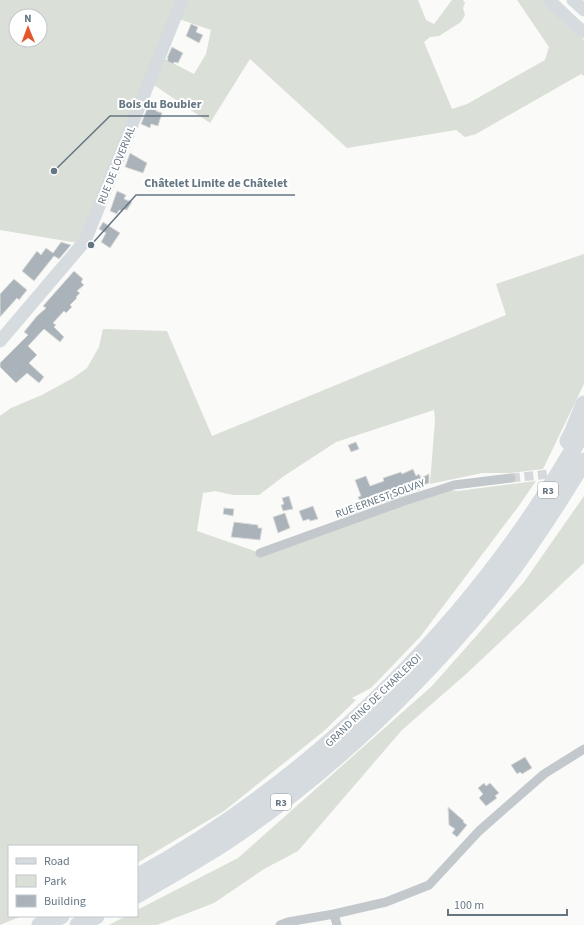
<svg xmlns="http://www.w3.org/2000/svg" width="584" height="925" viewBox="0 0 584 925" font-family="'Source Sans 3',sans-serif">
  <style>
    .green { fill: #dadfd7; fill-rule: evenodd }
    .building { fill: #aab3b9; stroke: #dcdcda }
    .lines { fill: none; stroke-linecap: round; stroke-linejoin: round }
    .street-tunnel { stroke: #d5d9db; stroke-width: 9; stroke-dasharray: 9 4.5; stroke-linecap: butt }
    .street { stroke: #c3c8cc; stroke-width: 9 }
    .secondary { stroke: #d6dbdf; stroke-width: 13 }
    .highway { stroke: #d6dbdf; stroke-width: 17 }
    .labels { text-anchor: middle; stroke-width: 4; stroke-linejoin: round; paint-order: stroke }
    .shield { fill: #fff; stroke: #939fa8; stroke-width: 1 }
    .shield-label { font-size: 10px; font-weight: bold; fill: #657683 }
    .street-label { font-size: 11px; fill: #657683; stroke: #fff }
    .leader { fill: none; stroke: #657683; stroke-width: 1.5 }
    .callout-dot { fill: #657683; stroke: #fff; stroke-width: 1.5 }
    .callout-label { font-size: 12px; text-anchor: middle; font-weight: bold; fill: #657683; stroke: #fff; stroke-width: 4; stroke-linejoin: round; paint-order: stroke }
  </style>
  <rect width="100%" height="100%" fill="#fafaf8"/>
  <g class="green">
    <path d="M0 0H177L78 243 0 230ZM16 16H40V40H16Z"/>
    <polygon points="187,0 418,0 426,20 434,24 452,0 463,0 465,3 463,8 465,15 461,22 439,36 430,37 424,42 452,109 467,104 545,60 549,47 517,0 542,0 569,28 584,40 584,76 581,74 476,134 465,137 456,130 347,148 250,59 210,123 154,85 163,58 194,74 206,54 211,30 179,19"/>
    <polygon points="584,254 584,384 543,469 510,473 482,473 430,484 435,420 434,410 336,442 284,476 259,495 233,495 215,491 203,493 197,531 260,553 442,489 458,491 536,481 518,507 420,637 371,688 352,698 356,700 324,731 224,811 137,863 137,846 9,846 9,916 22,916 0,925 0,416 11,408 42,395 73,378 87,368 99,347 103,329 167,331 212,436 506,315 496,284"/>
    <polygon points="584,496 584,563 465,675 402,730 298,851 264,869 214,903 157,925 109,925 126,916 137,916 137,910 238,858 432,686 524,582"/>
  </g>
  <g class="building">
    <polygon points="191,24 198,27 196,32 203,35 199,43 186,36"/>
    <polygon points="172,47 183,53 178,63 174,62 173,64 167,61 168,58 167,58"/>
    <polygon points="149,104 158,107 156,111 162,113 158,126 151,124 150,128 141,124"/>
    <polygon points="130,153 147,163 143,173 125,167"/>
    <polygon points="117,191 126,195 124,199 132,202 127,210 123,209 122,211 119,210 117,214 110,211"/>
    <polygon points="103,222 120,233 110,248 101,242 106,233 99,229"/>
    <polygon points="61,242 71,245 59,259 54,256 34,281 22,271 37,251 41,255 46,248 53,253"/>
    <polygon points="74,271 83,279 81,282 84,285 77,291 80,293 76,297 77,298 70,305 72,307 66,313 64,311 53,323 56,325 54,327 64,337 60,342 44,329 28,346 37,355 29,363 44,377 39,383 27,373 16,383 0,367 0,363 28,335 24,332 37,316 46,308 43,306"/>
    <polygon points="14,279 27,290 19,300 17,298 0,317 0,294"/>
    <polygon points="356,442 359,449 351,452 348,445"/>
    <polygon points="413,469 416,476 419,474 421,478 429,474 429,483 423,485 424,488 338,519 336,513 342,510 341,508 360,501 358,497 361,496 355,480 366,476 370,486 384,481 383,478 401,472 402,474"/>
    <polygon points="289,496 293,509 283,511 281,505 284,504 282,498"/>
    <polygon points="313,506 318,519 310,521 309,519 303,521 299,511"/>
    <polygon points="224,508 234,509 233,516 223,514"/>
    <polygon points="285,513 290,528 278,533 273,517"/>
    <polygon points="234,522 258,525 258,528 262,528 260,540 231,537"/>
    <polygon points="525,757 532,768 522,774 520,772 517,774 511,765"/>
    <polygon points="484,783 486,786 490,783 499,793 495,796 497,798 486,806 479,798 483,794 478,788"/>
    <polygon points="448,807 464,821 463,822 467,825 457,837 452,833 455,829 449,825"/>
  </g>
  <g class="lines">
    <polyline class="street-tunnel" points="511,478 559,473"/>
    <g class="street">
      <polyline points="260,553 407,500 442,489 454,485 511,478"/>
      <polyline points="334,914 337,925"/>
      <polyline points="280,925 288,922 334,914 386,902 429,885 479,831 544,774 584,749"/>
    </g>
    <g class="secondary">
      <polyline points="549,0 575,25 584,32"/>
      <polyline points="573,0 584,10"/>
      <polyline points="0,341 85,241 182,0"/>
    </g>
    <g class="highway">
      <polyline points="568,441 573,431 584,404"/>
      <path d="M137 877C322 774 481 616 584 430"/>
      <path d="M137 895C166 878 196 861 224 843 324 777 413 692 489 600 525 556 555 509 584 461"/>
      <polyline points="40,925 61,916"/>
      <polyline points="78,925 96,916"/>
    </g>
  </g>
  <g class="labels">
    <g class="shield">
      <rect x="538" y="482" width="20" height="16" rx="3"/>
      <rect x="271" y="794" width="20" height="16" rx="3"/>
    </g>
    <g class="shield-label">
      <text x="548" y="494">R3</text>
      <text x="281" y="806">R3</text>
    </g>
    <g class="street-label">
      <text transform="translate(116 165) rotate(-68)" y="4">RUE DE LOVERVAL</text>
      <text transform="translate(380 498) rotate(-20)" y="4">RUE ERNEST SOLVAY</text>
      <text transform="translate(373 700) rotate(-44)" y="4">GRAND RING DE CHARLEROI</text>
    </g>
  </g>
  <path class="leader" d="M54 171L110 116H209M91 245L136 195H295"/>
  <g class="callout-dot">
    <circle cx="54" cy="171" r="4"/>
    <circle cx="91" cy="245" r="4"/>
  </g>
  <g class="callout-label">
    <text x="160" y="108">Bois du Boubier</text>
    <text x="216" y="187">Châtelet Limite de Châtelet</text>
  </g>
  <rect x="8" y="845" width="130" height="72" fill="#ffffff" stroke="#c1c8cd"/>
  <rect x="16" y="858" width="20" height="6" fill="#d6dbdf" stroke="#c1c8cd"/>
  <text x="44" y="865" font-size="12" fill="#657683">Road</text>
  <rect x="16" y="875" width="20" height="12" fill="#dadfd7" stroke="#c1c8cd"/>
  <text x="44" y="885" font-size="12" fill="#657683">Park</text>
  <rect x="16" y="895" width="20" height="12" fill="#aab3b9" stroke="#c1c8cd"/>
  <text x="44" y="905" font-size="12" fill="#657683">Building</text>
  <g transform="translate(28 28) rotate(359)"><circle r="19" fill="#ffffff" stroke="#c1c8cd"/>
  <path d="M0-3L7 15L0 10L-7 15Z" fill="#e4572e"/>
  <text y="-6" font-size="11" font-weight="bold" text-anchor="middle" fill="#657683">N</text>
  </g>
  <path d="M448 909v6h119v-6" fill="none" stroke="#657683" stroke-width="2"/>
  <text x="454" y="909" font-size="12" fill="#657683" stroke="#ffffff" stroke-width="3" paint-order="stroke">100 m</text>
</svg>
